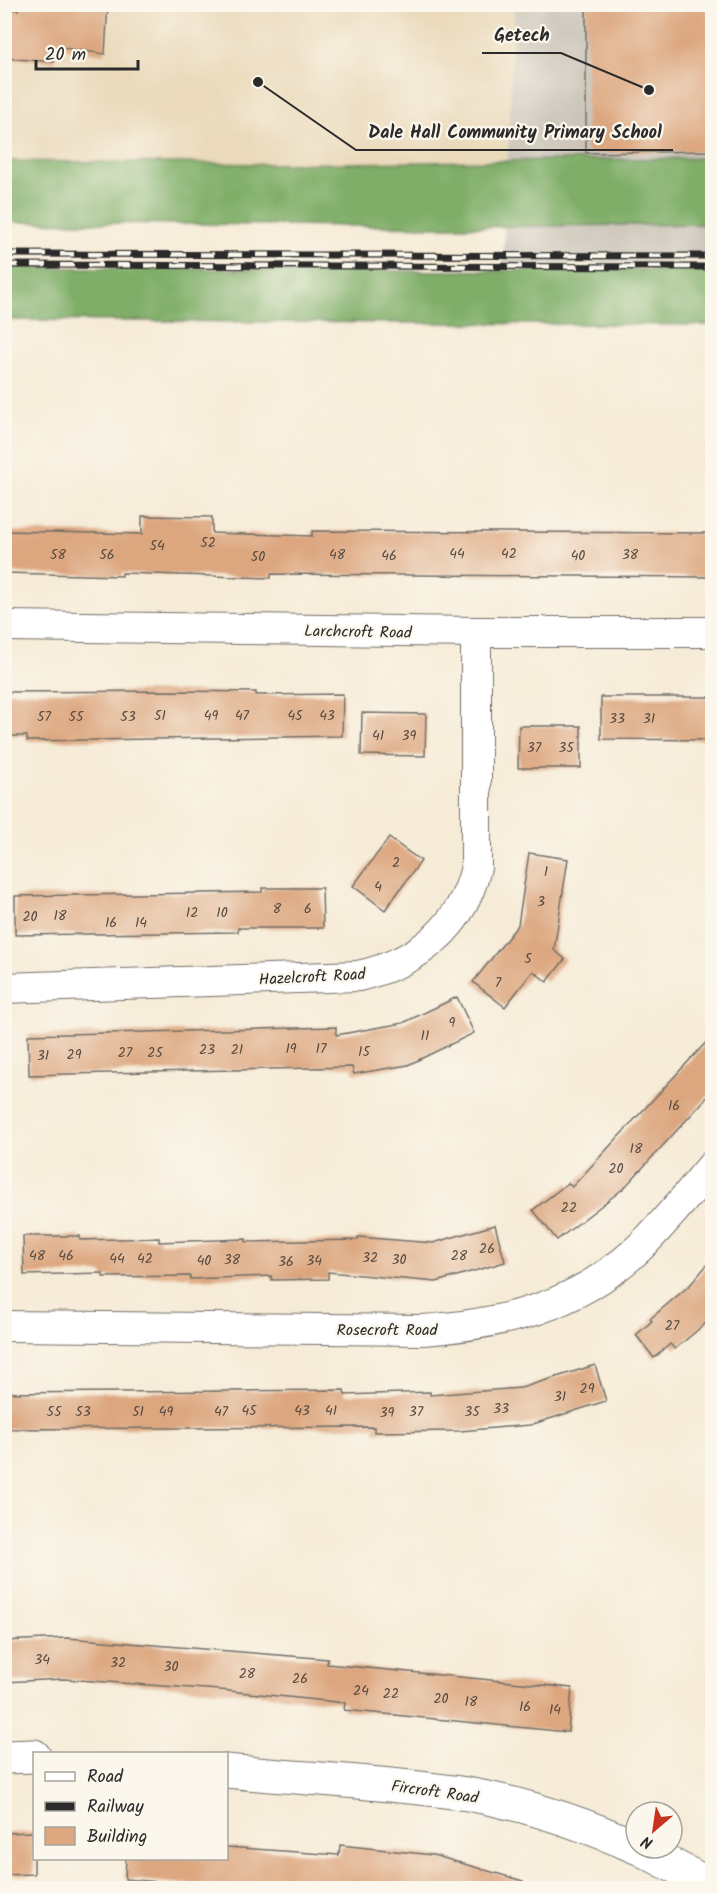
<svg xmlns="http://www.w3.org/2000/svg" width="717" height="1893" viewBox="0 0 717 1893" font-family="Kalam,sans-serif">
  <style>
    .built { fill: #ead9ba }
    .industrial { fill: #cac3b8 }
    .forest { fill: #7fae67; stroke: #556c49; stroke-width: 1.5 }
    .building { fill: #dca67e }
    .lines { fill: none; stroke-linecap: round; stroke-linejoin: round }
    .minor-casing { stroke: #726e67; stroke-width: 32 }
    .tertiary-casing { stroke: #726e67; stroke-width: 35 }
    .minor { stroke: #fff; stroke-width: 30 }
    .tertiary { stroke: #fff; stroke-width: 33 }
    .rail-casing { stroke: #2b2b2b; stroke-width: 7 }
    .rail { stroke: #fbf7ec; stroke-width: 4.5; stroke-dasharray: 14; stroke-linecap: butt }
    .labels { text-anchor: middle; stroke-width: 4.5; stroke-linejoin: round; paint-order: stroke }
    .number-label { font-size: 14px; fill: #574a40 }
    .street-label { font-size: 16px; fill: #2b2b2b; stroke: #fbf7ec }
    .leader { fill: none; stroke: #2b2b2b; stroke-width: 2 }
    .callout-dot { fill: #2b2b2b; stroke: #fbf7ec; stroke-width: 2 }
    .callout-label { font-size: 18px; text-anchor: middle; font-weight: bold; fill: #2b2b2b; stroke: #fbf7ec; stroke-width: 4.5; stroke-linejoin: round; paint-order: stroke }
  </style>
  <rect width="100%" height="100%" fill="#fbf7ec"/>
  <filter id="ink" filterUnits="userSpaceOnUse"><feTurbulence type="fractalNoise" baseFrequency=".0167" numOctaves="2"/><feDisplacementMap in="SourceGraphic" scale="12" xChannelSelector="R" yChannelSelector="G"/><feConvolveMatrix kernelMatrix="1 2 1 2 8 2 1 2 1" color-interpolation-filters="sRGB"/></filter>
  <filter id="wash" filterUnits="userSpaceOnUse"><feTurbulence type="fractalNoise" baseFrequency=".008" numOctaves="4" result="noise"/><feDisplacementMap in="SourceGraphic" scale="24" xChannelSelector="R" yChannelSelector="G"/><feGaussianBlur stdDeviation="1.35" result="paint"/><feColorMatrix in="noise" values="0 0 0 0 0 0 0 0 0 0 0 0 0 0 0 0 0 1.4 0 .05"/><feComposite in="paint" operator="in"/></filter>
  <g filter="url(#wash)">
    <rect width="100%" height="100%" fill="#f6ebd7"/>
    <polygon class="built" points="4,5 514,5 507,159 5,178"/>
    <polygon class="industrial" points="514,5 712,5 712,259 503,267"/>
    <g class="forest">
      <polygon points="712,158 712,224 453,227 5,222 5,161 273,164"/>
      <polygon points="5,267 406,271 712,269 712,325 5,320"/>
    </g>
    <g id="blocks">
      <g class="building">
        <polygon points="19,4 108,4 105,54 57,47 54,62 4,58 4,9 18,10"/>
        <polygon points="586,4 708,4 708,24 712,24 712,151 586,153"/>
        <polygon points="142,516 212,517 212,533 312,536 312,531 712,533 712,577 271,574 271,578 122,573 122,576 4,573 4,531 142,534"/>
        <polygon points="175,691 256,692 256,695 343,694 342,736 27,741 27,736 4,736 4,692"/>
        <polygon points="601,697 712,697 712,740 601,739"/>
        <polygon points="362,713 426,714 425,756 361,755"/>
        <polygon points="519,726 581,726 581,768 518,768"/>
        <polygon points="389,838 421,861 385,910 353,886"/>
        <polygon points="529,853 568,859 554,950 565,959 547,982 533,971 505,1007 473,982 518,925"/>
        <polygon points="262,888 322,888 323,928 238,928 238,932 15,935 15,896 262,892"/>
        <polygon points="457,997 474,1033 408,1065 354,1074 352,1067 29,1075 28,1035 336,1027 336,1035 403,1023"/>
        <polygon points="712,1036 712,1092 624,1188 557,1240 533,1210 568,1183 572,1187"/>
        <polygon points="495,1225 505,1262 436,1282 328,1272 328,1279 272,1280 271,1276 190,1279 190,1276 103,1277 103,1273 24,1275 23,1236 80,1236 80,1240 159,1238 159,1242 246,1239 246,1242 358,1240 358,1237 433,1243"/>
        <polygon points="712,1259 712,1318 675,1349 670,1344 654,1358 636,1335 652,1321 650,1319 690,1285"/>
        <polygon points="595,1365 606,1401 530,1425 460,1431 374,1432 374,1427 4,1429 4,1393 344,1390 345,1395 430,1392 430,1395 521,1388"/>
        <polygon points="67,1638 328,1659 327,1664 572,1688 568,1732 344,1710 345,1703 220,1690 64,1679 4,1682 4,1641"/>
        <polygon points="34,1832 34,1874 4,1875 4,1833"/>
        <polygon points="340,1845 433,1855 523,1881 522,1888 228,1888 125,1879 126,1858 226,1858 226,1847 339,1855"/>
      </g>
    </g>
  </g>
  <g filter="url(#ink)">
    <use href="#blocks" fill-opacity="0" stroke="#726e67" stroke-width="1.5"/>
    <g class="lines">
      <g class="minor-casing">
        <g id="minor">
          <polyline points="4,626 476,632 712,632"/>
          <path d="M4 988 358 976C417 963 463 927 476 867V632"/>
          <path d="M4 1326 423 1330C505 1324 576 1307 638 1249 665 1223 688 1194 712 1166"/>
        </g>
      </g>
      <g class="tertiary-casing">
        <g id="tertiary">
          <polyline points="4,1757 34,1756"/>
          <path d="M226 1771C307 1779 387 1782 467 1794 525 1804 582 1823 636 1847"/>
          <polyline points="639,1848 712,1886"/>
        </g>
      </g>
      <use href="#minor" class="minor"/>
      <use href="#tertiary" class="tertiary"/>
      <g class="rail-casing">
        <g id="rail">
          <polyline points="4,254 712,256"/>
          <polyline points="4,265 712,267"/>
        </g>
      </g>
      <use href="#rail" class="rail"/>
    </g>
  </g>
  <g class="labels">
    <g class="number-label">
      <text x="208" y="547">52</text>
      <text x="157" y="550">54</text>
      <text x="457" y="558">44</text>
      <text x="509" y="558">42</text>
      <text x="58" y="559">58</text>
      <text x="107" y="559">56</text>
      <text x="337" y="559">48</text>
      <text x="630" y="559">38</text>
      <text x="389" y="560">46</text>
      <text x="578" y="560">40</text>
      <text x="258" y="561">50</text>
      <text x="160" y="720">51</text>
      <text x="211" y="720">49</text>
      <text x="242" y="720">47</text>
      <text x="295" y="720">45</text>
      <text x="327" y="720">43</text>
      <text x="44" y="721">57</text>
      <text x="76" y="721">55</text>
      <text x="128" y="721">53</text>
      <text x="617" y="723">33</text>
      <text x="649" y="723">31</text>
      <text x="378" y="740">41</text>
      <text x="409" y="740">39</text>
      <text x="534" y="752">37</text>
      <text x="566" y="752">35</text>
      <text x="396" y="867">2</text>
      <text x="546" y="876">1</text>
      <text x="378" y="891">4</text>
      <text x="541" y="906">3</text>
      <text x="277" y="913">8</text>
      <text x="308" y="913">6</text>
      <text x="192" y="917">12</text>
      <text x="222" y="917">10</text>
      <text x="60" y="920">18</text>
      <text x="30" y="921">20</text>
      <text x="111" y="927">16</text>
      <text x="141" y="927">14</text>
      <text x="528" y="963">5</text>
      <text x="498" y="987">7</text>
      <text x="452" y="1027">9</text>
      <text x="425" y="1040">11</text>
      <text x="291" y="1053">19</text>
      <text x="321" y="1053">17</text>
      <text x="207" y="1054">23</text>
      <text x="237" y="1054">21</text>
      <text x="364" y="1056">15</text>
      <text x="125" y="1057">27</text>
      <text x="155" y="1057">25</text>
      <text x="74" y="1059">29</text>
      <text x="43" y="1060">31</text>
      <text x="674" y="1110">16</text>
      <text x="636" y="1153">18</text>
      <text x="616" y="1173">20</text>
      <text x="569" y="1212">22</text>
      <text x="487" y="1253">26</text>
      <text x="37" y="1260">48</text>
      <text x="66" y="1260">46</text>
      <text x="459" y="1260">28</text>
      <text x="370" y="1262">32</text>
      <text x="117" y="1263">44</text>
      <text x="145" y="1263">42</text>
      <text x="232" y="1264">38</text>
      <text x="399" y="1264">30</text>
      <text x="204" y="1265">40</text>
      <text x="314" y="1265">34</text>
      <text x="286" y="1266">36</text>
      <text x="672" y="1330">27</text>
      <text x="587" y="1393">29</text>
      <text x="560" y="1401">31</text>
      <text x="501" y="1413">33</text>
      <text x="249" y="1415">45</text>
      <text x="302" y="1415">43</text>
      <text x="331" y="1415">41</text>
      <text x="54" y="1416">55</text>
      <text x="83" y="1416">53</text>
      <text x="138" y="1416">51</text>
      <text x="166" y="1416">49</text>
      <text x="221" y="1416">47</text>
      <text x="416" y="1416">37</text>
      <text x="472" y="1416">35</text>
      <text x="387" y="1417">39</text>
      <text x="42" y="1664">34</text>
      <text x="118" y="1667">32</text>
      <text x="171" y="1671">30</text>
      <text x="247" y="1678">28</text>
      <text x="300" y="1683">26</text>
      <text x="361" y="1695">24</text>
      <text x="391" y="1698">22</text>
      <text x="441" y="1703">20</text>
      <text x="471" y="1706">18</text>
      <text x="525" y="1711">16</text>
      <text x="555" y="1714">14</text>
    </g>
    <g class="street-label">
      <text transform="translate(358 631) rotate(1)" y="6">Larchcroft Road</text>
      <text transform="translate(312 976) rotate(-3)" y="6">Hazelcroft Road</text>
      <text x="387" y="1335">Rosecroft Road</text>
      <text transform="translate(435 1791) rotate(8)" y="6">Fircroft Road</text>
    </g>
  </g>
  <path class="leader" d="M649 90L561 53H482M258 82L356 150H673"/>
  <g class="callout-dot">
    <circle cx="649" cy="90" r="6"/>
    <circle cx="258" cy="82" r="6"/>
  </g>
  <g class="callout-label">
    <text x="522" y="41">Getech</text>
    <text x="515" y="138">Dale Hall Community Primary School</text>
  </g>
  <rect width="717" height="1893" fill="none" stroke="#fbf7ec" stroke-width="24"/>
  <rect x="33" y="1752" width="195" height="108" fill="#fbf7ec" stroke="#a8a59f" stroke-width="1.5"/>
  <rect x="45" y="1772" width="30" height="9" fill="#ffffff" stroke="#a8a59f" stroke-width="1.5"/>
  <text x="87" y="1782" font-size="18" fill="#2b2b2b">Road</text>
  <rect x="45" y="1802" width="30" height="9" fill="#2b2b2b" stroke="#a8a59f" stroke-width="1.5"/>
  <text x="87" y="1812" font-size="18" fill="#2b2b2b">Railway</text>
  <rect x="45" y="1827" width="30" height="18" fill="#dca67e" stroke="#a8a59f" stroke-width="1.5"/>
  <text x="87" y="1842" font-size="18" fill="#2b2b2b">Building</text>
  <g transform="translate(654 1830) rotate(209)"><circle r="28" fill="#fbf7ec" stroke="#a8a59f" stroke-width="1.5"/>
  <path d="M0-4.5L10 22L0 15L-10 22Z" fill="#c8321e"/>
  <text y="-9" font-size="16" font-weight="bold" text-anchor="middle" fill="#2b2b2b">N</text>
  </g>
  <path d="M36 60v9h102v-9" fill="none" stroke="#2b2b2b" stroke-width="3"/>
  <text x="45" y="60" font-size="18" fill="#2b2b2b" stroke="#fbf7ec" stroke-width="4.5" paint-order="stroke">20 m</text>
</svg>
